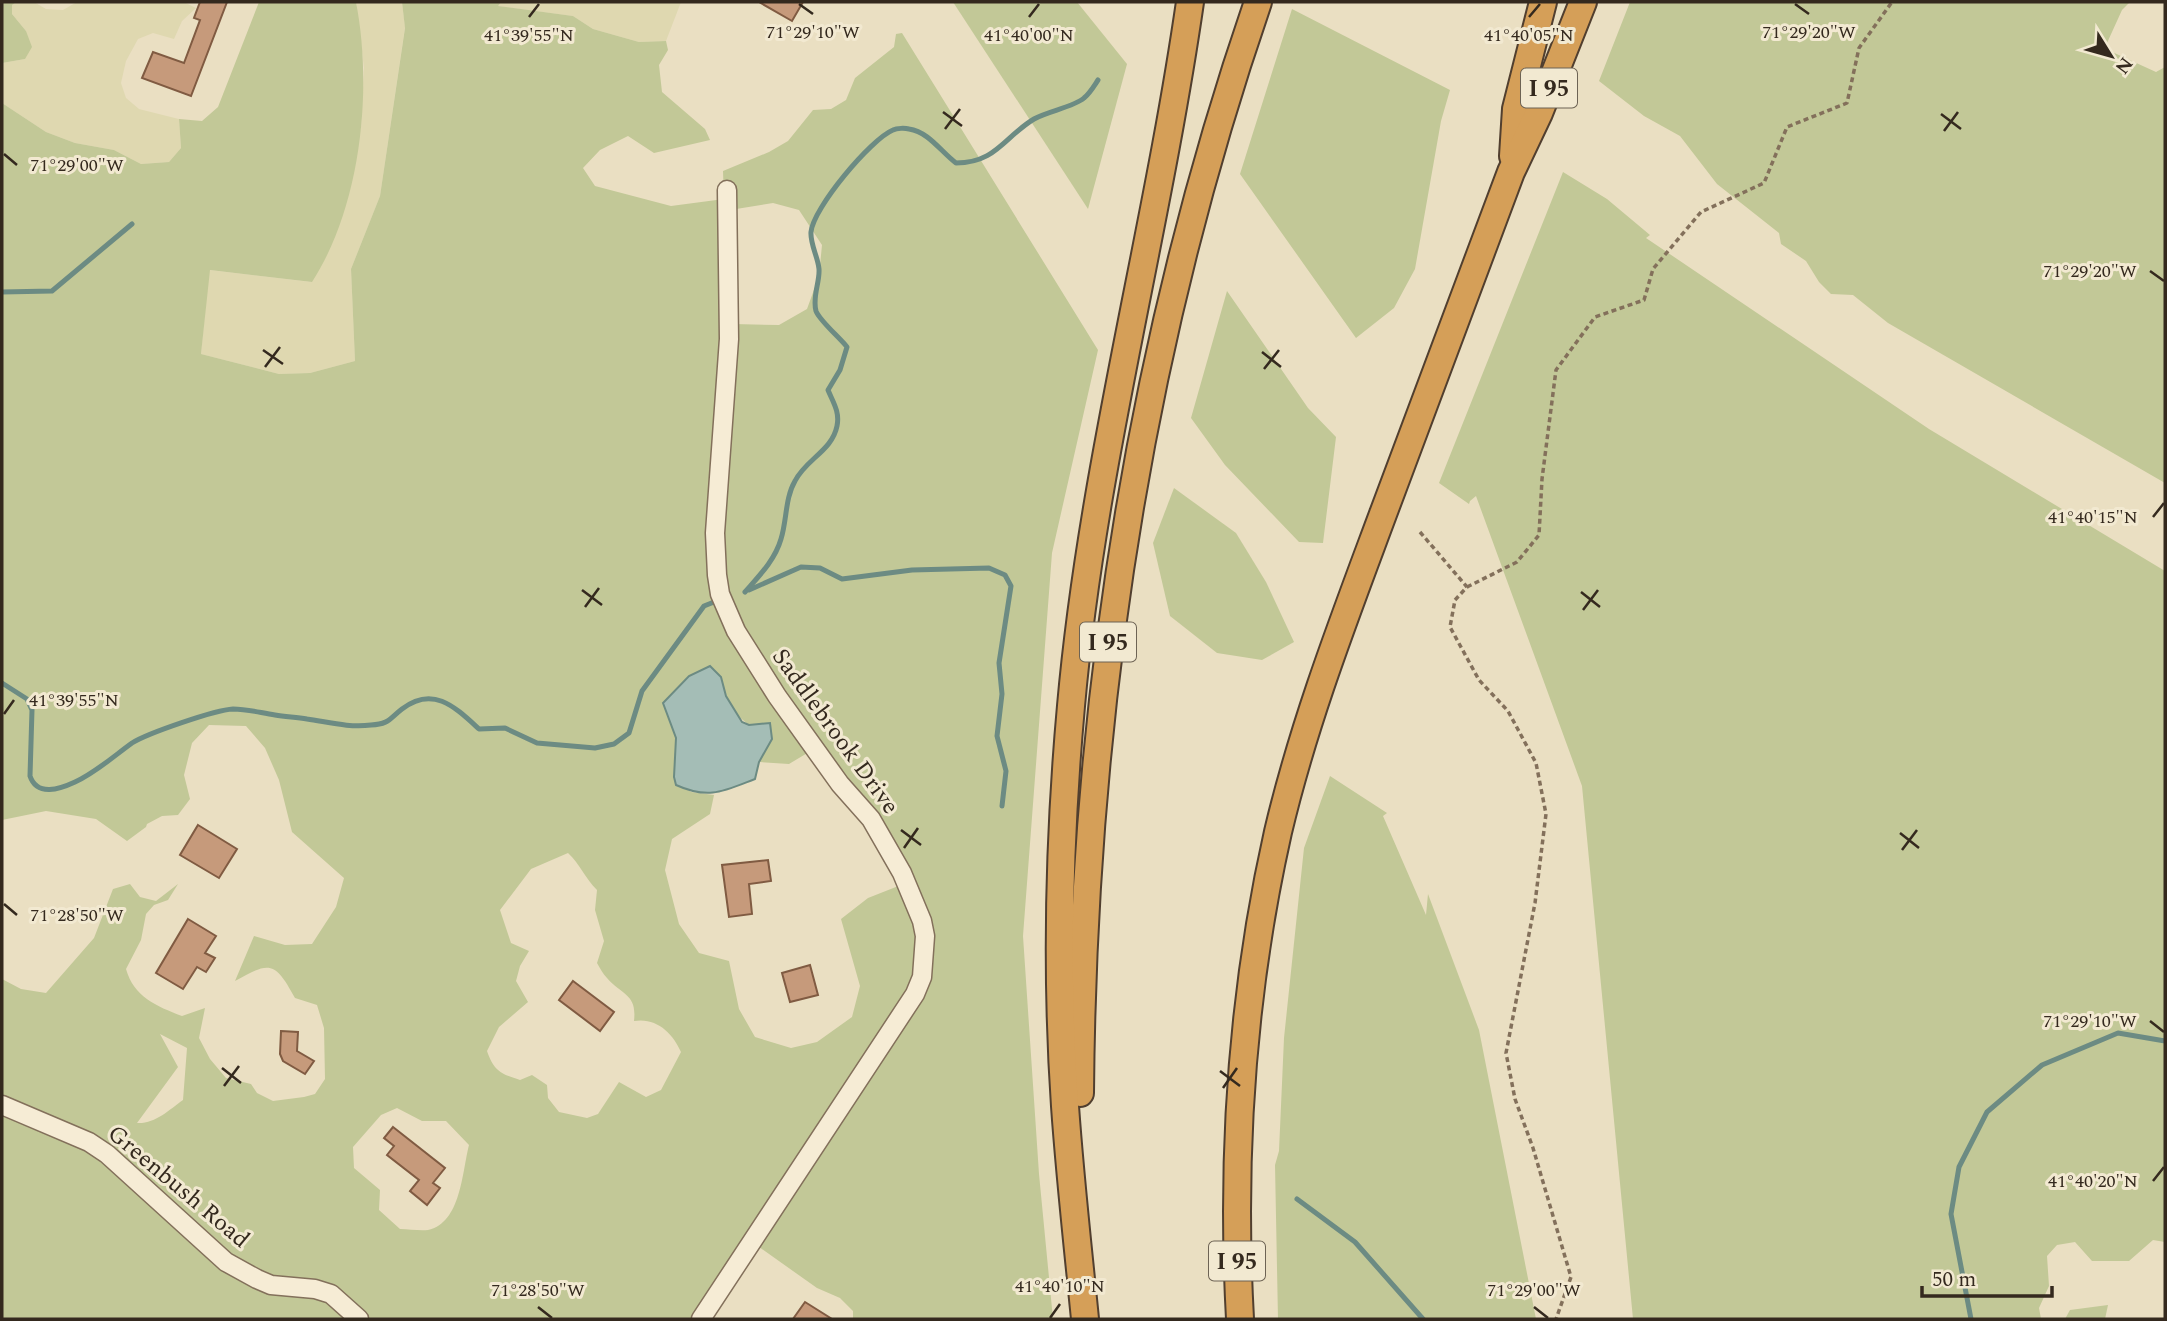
<svg xmlns="http://www.w3.org/2000/svg" width="2167" height="1321" viewBox="0 0 2167 1321" font-family="Spectral,serif">
  <style>
    .farmland { fill: #dfd8b0 }
    .green { fill: #c2c897; fill-rule: evenodd }
    .water { fill: #a4bdb6; stroke: #6c8b83; stroke-width: 2 }
    .lines { fill: none; stroke-linecap: round; stroke-linejoin: round }
    .stream { stroke: #6c8b83; stroke-width: 5 }
    .building { fill: #c69a7b; stroke: #805b42; stroke-width: 2 }
    .minor-casing { stroke: #83705b; stroke-width: 21 }
    .highway-casing { stroke: #513f2f; stroke-width: 30 }
    .path { stroke: #83705b; stroke-width: 3.5; stroke-dasharray: 5 3.5; stroke-linecap: butt }
    .minor { stroke: #f6ecd5; stroke-width: 18 }
    .highway { stroke: #d59f58; stroke-width: 26 }
    .ticks { fill: none; stroke: #34291e; stroke-width: 2.5 }
    .labels { text-anchor: middle; stroke-width: 6; stroke-linejoin: round; paint-order: stroke }
    .shield { fill: #f2e9d1; stroke: #6d6354; stroke-width: 2 }
    .shield-label { font-size: 23px; font-weight: bold; fill: #34291e }
    .street-label { font-size: 24px; fill: #34291e; stroke: #f2e9d1 }
    .ticks-label { font-size: 18px; text-anchor: middle; fill: #34291e; stroke: #f2e9d1; stroke-width: 6; stroke-linejoin: round; paint-order: stroke }
  </style>
  <rect width="100%" height="100%" fill="#eadfc2"/>
  <g class="farmland">
    <polygon points="16,2 34,2 46,9 63,10 77,2 184,2 196,8 182,21 174,39 153,33 138,39 126,61 121,83 126,98 139,109 179,119 181,148 169,162 141,164 114,150 75,143 46,132 2,103 2,63 25,59 26,31 12,14 12,5"/>
    <polygon points="356,2 402,2 405,27 380,196 351,269 355,361 310,373 279,374 201,354 209,270 311,282 361,128 364,68"/>
    <polygon points="501,2 681,2 666,41 639,42 593,29 573,16 497,6"/>
  </g>
  <g class="green">
    <polygon points="2,2 16,2 12,5 12,14 26,31 32,47 25,59 2,63"/>
    <path d="M259 2H356C373 90 361 206 312 282L210 270 201 354 279 374 310 373 355 361 351 269 380 196 405 28 402 2H501L498 6 573 16 593 29 639 42 666 41 668 50 659 65 662 92 705 129 710 140 654 153 628 136 600 150 583 168 595 186 671 206 724 199 723 171 769 152 788 141 813 110 831 109 846 100 855 78 894 47 896 34 902 33 1098 350 1052 553 1023 936 1039 1174 1053 1319H853V1311L840 1298 817 1288 752 1242 698 1319H2V979L21 989 46 993 94 938 113 889 130 884 140 897 156 901 178 884 168 900 154 905 146 914 141 940 126 969C134 997 156 1006 182 1016L205 1008 199 1038 210 1059 226 1078 251 1084 257 1093 273 1101 304 1097 315 1094 325 1079 324 1028 317 1005 295 998C275 961 270 961 235 981L254 936 285 945 312 944 336 907 344 878 292 832 279 780 265 748 246 726 209 725 192 743 184 775 190 799 178 815 162 816 147 824 146 827 127 841 96 819 46 811 2 820V103L46 132 75 143 114 150 141 164 169 162 181 148 179 119 202 121 218 107ZM773 203 799 210 822 245 819 276 807 309 779 325 733 324 730 210ZM721 677C730 715 740 720 772 739L759 762 789 764 814 749 906 883 868 898 841 919 860 986 852 1017 817 1042 791 1048 755 1037 739 1009 729 961 699 953 679 924 665 870 672 839 710 814 714 795 691 792 674 777 676 738 665 706ZM568 853C580 864 585 878 597 890L595 910 604 941 597 963C600 968 603 974 607 978 623 996 637 994 634 1021 656 1017 673 1033 681 1052L661 1090 646 1097 619 1082 598 1114 587 1118 559 1112 548 1098 547 1085 532 1075 520 1080C501 1074 494 1071 487 1051L499 1027 528 1002 516 981 520 966 529 951 511 943 500 910 531 869ZM160 1034 187 1048 183 1100C169 1110 155 1124 137 1123L178 1067ZM397 1108 422 1121H446L469 1145C462 1172 461 1223 428 1230 419 1231 409 1229 400 1229L379 1210 380 1190 354 1168 353 1147 381 1115Z"/>
    <polygon points="953,2 1077,2 1127,64 1088,209"/>
    <polygon points="1630,2 2130,2 2122,10 2107,43 2110,51 2156,72 2165,67 2165,483 1888,323 1853,295 1831,294 1819,282 1806,261 1781,244 1779,233 1717,184 1680,136 1644,116 1599,81"/>
    <polygon points="1292,9 1450,90 1441,121 1415,269 1394,308 1356,338 1240,174"/>
    <polygon points="1563,172 1607,199 1650,235 1646,238 1929,429 2165,571 2165,1242 2153,1240 2129,1261 2092,1261 2075,1242 2057,1245 2047,1256 2049,1286 2039,1308 2041,1319 1633,1319 1582,786 1476,496 1470,501 1469,504 1439,483"/>
    <polygon points="1227,291 1308,408 1336,437 1323,543 1299,542 1225,465 1191,418"/>
    <polygon points="1174,488 1236,533 1266,582 1294,642 1262,660 1217,653 1170,616 1153,543"/>
    <polygon points="1330,776 1387,813 1383,816 1426,915 1428,894 1479,1030 1536,1319 1278,1319 1275,1165 1279,1151 1284,1038 1304,848"/>
    <polygon points="2108,1305 2105,1319 2065,1319 2070,1310"/>
  </g>
  <path class="water" d="M710 666 721 677 726 696 742 722 749 725 770 723 772 739 759 762 755 779C724 791 709 800 676 785L674 777 676 738 663 703 689 676Z"/>
  <g class="lines">
    <g class="stream">
      <polyline points="2,292 52,291 132,224"/>
      <polyline points="749,590 801,567 820,568 842,579 912,570 989,568 1005,575 1011,586 999,663 1002,694 997,736 1006,771 1002,806"/>
      <path d="M745 592C759 576 775 560 781 539 787 520 785 498 795 481 806 459 832 451 837 426 840 412 833 402 828 390L840 370 847 347C840 338 819 320 816 311 812 297 820 282 819 269 818 257 810 244 811 232 813 208 871 139 893 130 897 128 905 128 909 129 929 132 941 152 956 163 996 163 1004 137 1034 119 1048 111 1074 107 1084 98 1090 93 1094 86 1098 80"/>
      <path d="M2 683 27 699 32 710 30 776C37 797 60 789 75 782 95 773 114 756 132 743 148 733 215 710 233 709 248 709 261 713 275 715 286 717 296 717 307 719 328 722 349 728 371 725 389 724 389 719 402 709 433 685 455 707 479 729L505 728 537 743 595 748 614 744 629 733 642 691 704 606 714 602"/>
      <polyline points="1297,1199 1355,1242 1423,1319"/>
      <polyline points="1971,1319 1951,1214 1959,1167 1987,1112 2042,1065 2118,1033 2165,1041"/>
    </g>
  </g>
  <g class="building">
    <polygon points="200,2 227,2 191,96 142,78 153,52 184,63 200,20 194,18"/>
    <polygon points="759,2 803,2 792,21"/>
    <polygon points="198,825 237,849 219,878 180,855"/>
    <polygon points="768,860 771,881 749,884 752,914 729,917 722,865"/>
    <polygon points="188,919 216,936 205,953 215,958 206,972 197,967 183,989 156,973"/>
    <polygon points="810,965 818,995 790,1002 782,973"/>
    <polygon points="573,981 614,1012 600,1031 559,1000"/>
    <polygon points="281,1031 298,1032 297,1051 314,1061 305,1074 283,1061 280,1054"/>
    <polygon points="393,1127 445,1168 433,1183 440,1188 427,1205 410,1191 419,1180 387,1155 394,1146 384,1138"/>
    <polygon points="805,1302 832,1319 793,1319"/>
  </g>
  <g class="lines">
    <g class="minor-casing">
      <g id="minor">
        <polyline points="2,1105 89,1142 107,1154 226,1262 257,1279 271,1285 315,1289 331,1294 359,1319"/>
        <polyline points="701,1319 915,994 922,977 925,936 922,921 902,873 871,819 840,784 777,696 736,631 720,594 717,575 715,533 729,339 727,190"/>
      </g>
    </g>
    <g class="highway-casing">
      <g id="highway">
        <polyline points="1513,156 1516,109 1543,2"/>
        <path d="M1080 1093C1083 720 1136 356 1258 2"/>
        <path d="M1085 1319C1078 1248 1070 1178 1065 1106 1056 974 1059 839 1071 706 1092 468 1156 237 1190 2"/>
        <path d="M1240 1319C1231 1155 1242 992 1278 832 1304 722 1344 619 1383 514 1426 400 1469 286 1511 172L1539 113 1583 2"/>
      </g>
    </g>
    <g class="path">
      <polyline points="1420,532 1467,587 1455,600 1450,627 1479,680 1508,711 1536,763 1546,814 1535,903 1506,1053 1515,1099 1533,1148 1571,1277 1556,1319"/>
      <polyline points="1467,587 1517,562 1539,535 1542,479 1556,370 1595,317 1644,300 1653,269 1701,212 1764,183 1787,127 1847,103 1859,48 1892,2"/>
    </g>
    <use href="#minor" class="minor"/>
    <use href="#highway" class="highway"/>
  </g>
  <path class="ticks" d="M799 4 813 14M1795 4 1809 14M529 17 539 4M1029 17 1039 4M1529 17 1540 4M943 112 962 126M1941 114 1961 129M945 129 960 109M1944 131 1958 112M4 154 17 165M2150 271 2164 281M263 350 283 364M1262 352 1281 367M265 367 280 347M1264 369 1279 350M2153 517 2164 503M582 590 602 605M1581 592 1600 607M585 607 599 588M1583 610 1598 590M4 714 14 700M901 830 921 845M1900 833 1919 848M904 848 918 828M1902 850 1917 830M4 904 17 915M2150 1021 2164 1032M222 1068 241 1083M1220 1071 1240 1086M224 1086 239 1066M1223 1088 1237 1068M2153 1181 2164 1167M538 1307 552 1318M1534 1307 1548 1318M1050 1318 1060 1304"/>
  <g class="labels">
    <g class="shield">
      <rect x="1521" y="68.5" width="56" height="39" rx="5"/>
      <rect x="1080" y="622.5" width="56" height="39" rx="5"/>
      <rect x="1209" y="1241.5" width="56" height="39" rx="5"/>
    </g>
    <g class="shield-label">
      <text x="1549" y="96">I 95</text>
      <text x="1108" y="650">I 95</text>
      <text x="1237" y="1269">I 95</text>
    </g>
    <g class="street-label">
      <text transform="translate(836 731) rotate(54)" y="8">Saddlebrook Drive</text>
      <text transform="translate(179 1186) rotate(40)" y="8">Greenbush Road</text>
    </g>
  </g>
  <g class="ticks-label">
    <text x="813" y="38">71°29'10"W</text>
    <text x="1809" y="38">71°29'20"W</text>
    <text x="529" y="41">41°39'55"N</text>
    <text x="1029" y="41">41°40'00"N</text>
    <text x="1529" y="41">41°40'05"N</text>
    <text x="77" y="171">71°29'00"W</text>
    <text x="2090" y="277">71°29'20"W</text>
    <text x="2093" y="523">41°40'15"N</text>
    <text x="74" y="706">41°39'55"N</text>
    <text x="77" y="921">71°28'50"W</text>
    <text x="2090" y="1027">71°29'10"W</text>
    <text x="2093" y="1187">41°40'20"N</text>
    <text x="1060" y="1292">41°40'10"N</text>
    <text x="538" y="1296">71°28'50"W</text>
    <text x="1534" y="1296">71°29'00"W</text>
  </g>
  <rect width="2167" height="1321" fill="none" stroke="#34291e" stroke-width="7"/>
  <g transform="translate(2111 56) rotate(127)" stroke="#f2e9d1" stroke-width="5" paint-order="stroke">
  <path d="M0-5L12 26L0 18L-12 26Z" fill="#34291e"/>
  <text y="-10" font-size="19" font-weight="bold" text-anchor="middle" fill="#34291e">N</text>
  </g>
  <path d="M1922 1286v10h130v-10" fill="none" stroke="#34291e" stroke-width="3.5"/>
  <text x="1932" y="1286" font-size="21" fill="#34291e" stroke="#f2e9d1" stroke-width="5" paint-order="stroke">50 m</text>
</svg>
